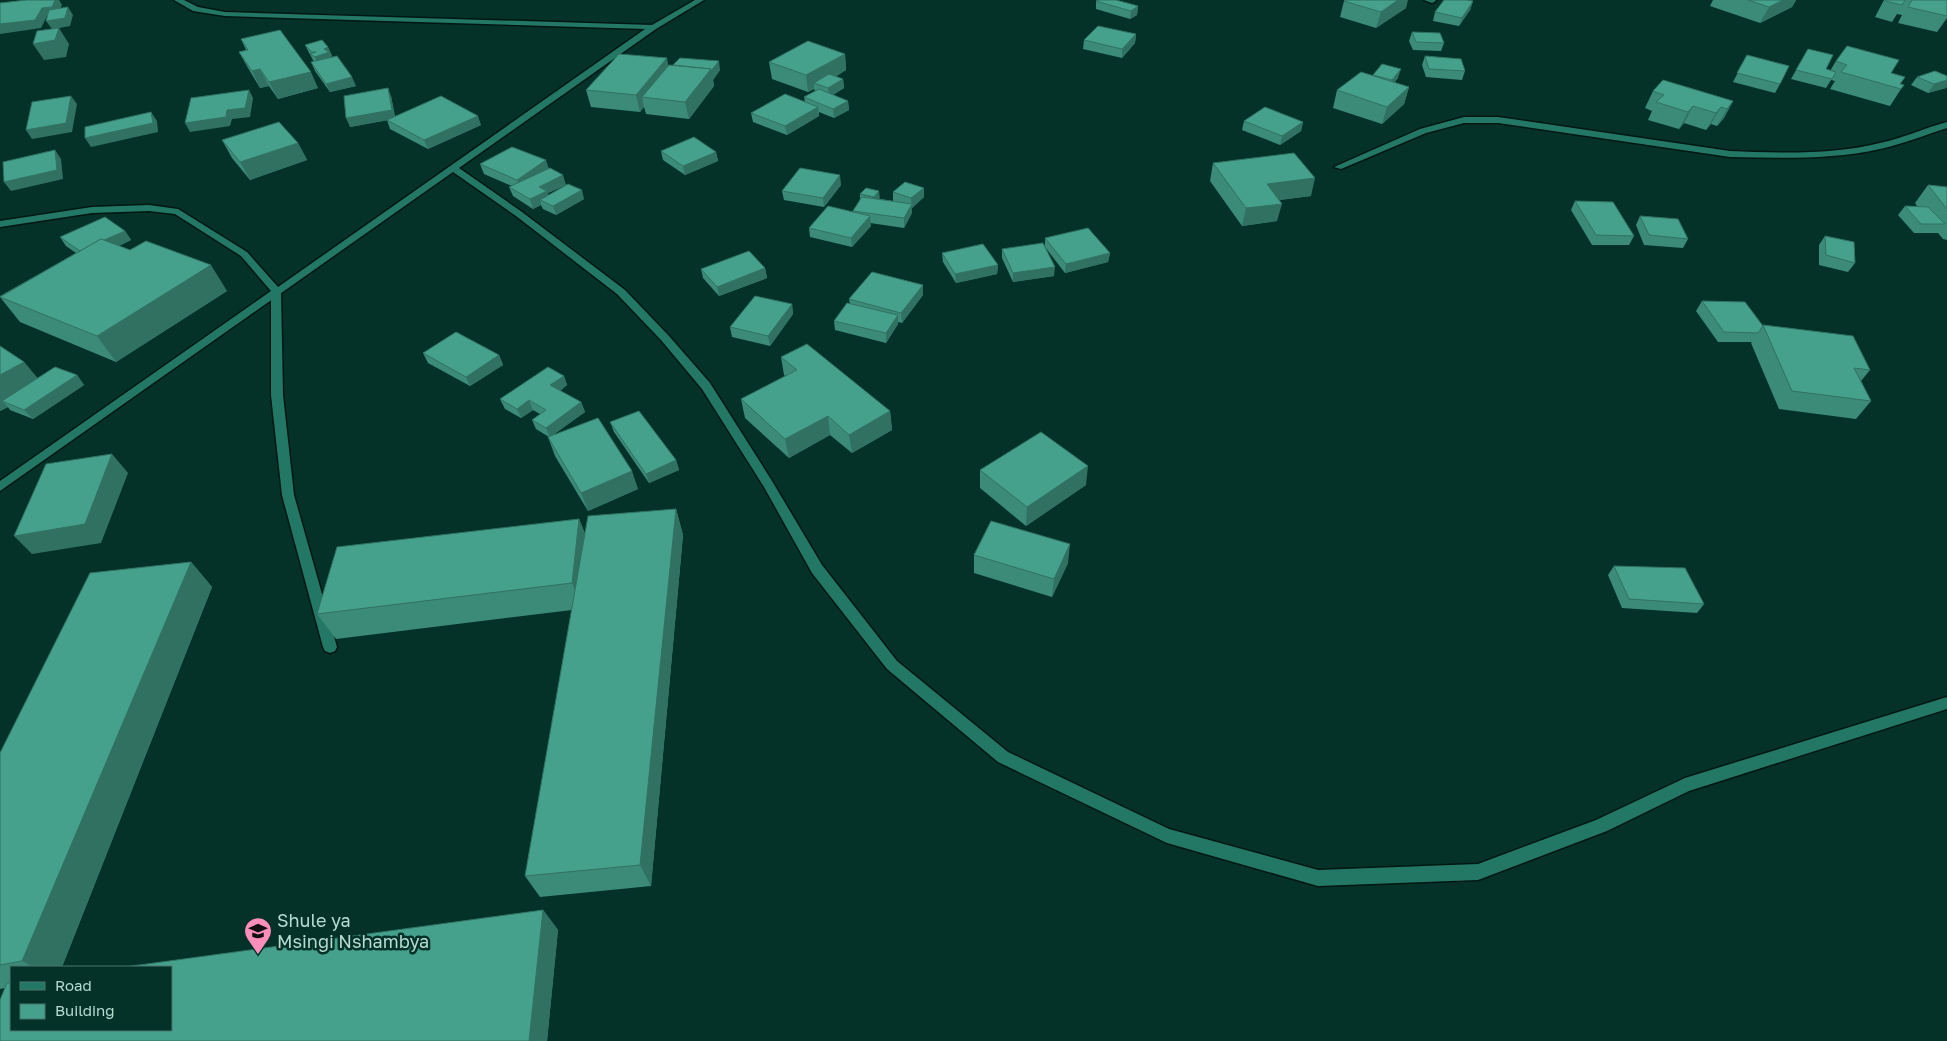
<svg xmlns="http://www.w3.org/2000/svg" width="1947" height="1041" viewBox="0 0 1947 1041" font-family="'Golos Text',sans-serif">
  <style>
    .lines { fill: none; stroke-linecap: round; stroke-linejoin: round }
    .service-casing { stroke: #011812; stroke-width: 3 }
    .minor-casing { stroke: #011812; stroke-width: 3 }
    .service { fill: #237765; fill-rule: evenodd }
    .minor { fill: #237765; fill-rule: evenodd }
    .wall { fill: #3c8a78 }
    .shaded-wall { fill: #317162 }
    .building { fill: #46a18c; stroke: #317162 }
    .labels { text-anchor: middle; stroke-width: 5; stroke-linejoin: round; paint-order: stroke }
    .near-poi-label { font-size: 18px; fill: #b6dbd0; stroke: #043229; text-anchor: start }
  </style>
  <rect width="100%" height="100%" fill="#043229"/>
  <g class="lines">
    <g class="service-casing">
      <polygon id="service" points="276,288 281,291 283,395 294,495 337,647 335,651 330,653 325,651 323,647 282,495 271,395 271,291"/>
    </g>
    <g class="minor-casing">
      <g id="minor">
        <polygon points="174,0 184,0 198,7 225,12 652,25 695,0 704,0 656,29 459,168 522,212 625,290 669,336 710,383 772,481 822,565 897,661 1008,752 1169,829 1318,870 1478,864 1596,820 1685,778 1947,697 1947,709 1689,791 1607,831 1478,880 1318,886 1167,843 998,762 887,669 812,573 764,487 702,389 661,340 617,294 516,216 453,172 0,491 0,481 271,291 241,256 175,214 149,211 92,213 0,227 0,221 92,207 149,205 178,209 247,252 278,287 645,29 225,16 193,11"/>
        <polygon points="1424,0 1435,0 1436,1 1432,3"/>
        <path d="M1464 117H1498L1730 151C1780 153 1832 155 1880 143 1903 138 1925 128 1947 122V128C1925 135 1903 144 1880 149 1831 160 1780 158 1730 157L1498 123H1464L1426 133 1341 169 1334 167 1420 129Z"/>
      </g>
    </g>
    <use href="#service" class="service"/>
    <use href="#minor" class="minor"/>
  </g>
  <g class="wall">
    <polygon points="1713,0 1796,0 1792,7 1760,23 1710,6"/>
    <polygon points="1884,0 1947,0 1947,18 1937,32 1898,23 1902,15 1897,14 1892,22 1875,17"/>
    <polygon points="1096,1 1138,6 1137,15 1130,19 1096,9"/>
    <polygon points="1344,1 1406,8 1376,28 1340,17"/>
    <polygon points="1473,1 1470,10 1459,26 1433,21 1435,12"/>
    <polygon points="1412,32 1444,43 1441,51 1413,50 1409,41"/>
    <polygon points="1136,34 1135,43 1122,58 1083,49 1084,40"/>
    <polygon points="241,39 318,88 278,99 269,86 260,88 248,68 239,52 246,50"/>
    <polygon points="305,45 328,47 332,56 331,56 332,57 356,86 330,92 315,71 311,62 314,62"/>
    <polygon points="1808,49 1826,69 1830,71 1836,61 1891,73 1901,84 1901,89 1890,106 1830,89 1835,81 1831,80 1826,88 1791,79"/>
    <polygon points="845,54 846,70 835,77 843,79 844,88 833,95 848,101 849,110 834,118 819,112 819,116 787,135 753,122 751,113 805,102 804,97 815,91 814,89 808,92 772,79 769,62"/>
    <polygon points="1747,55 1780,84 1775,93 1733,82"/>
    <polygon points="1425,56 1465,71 1462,80 1426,77 1422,65"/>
    <polygon points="720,70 713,80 714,86 689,119 646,114 644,107 640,112 591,107 586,90"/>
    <polygon points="1373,75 1398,78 1394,82 1409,87 1404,104 1382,124 1333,108 1337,90"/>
    <polygon points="1947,76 1947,86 1946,88 1928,93 1911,85 1917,77"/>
    <polygon points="1653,91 1733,101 1724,118 1717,126 1711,124 1706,130 1684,123 1679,129 1648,120 1652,111 1645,108"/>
    <polygon points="391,96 395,116 481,125 428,149 390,129 387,120 350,127"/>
    <polygon points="1244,121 1303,122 1301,131 1280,145 1242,130"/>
    <polygon points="222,140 298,143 307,160 250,180 232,158"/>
    <polygon points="661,151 716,152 718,161 685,175 663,160"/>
    <polygon points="1213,163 1311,196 1279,200 1277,221 1242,226 1210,181"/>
    <polygon points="480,164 549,168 566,185 548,193 548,195 584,199 556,215 543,209 541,205 533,209 513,196 509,187 512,186 484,174"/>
    <polygon points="841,185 824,207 784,200 782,191"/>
    <polygon points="1928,185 1947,187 1947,240 1943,239 1938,233 1914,233 1898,215 1905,206 1917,206 1915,203"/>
    <polygon points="893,192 924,197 912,208 912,213 904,228 870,223 871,226 852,247 810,237 809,228 853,212 853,211 860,199 860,194 880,199 893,201"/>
    <polygon points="1575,201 1634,236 1629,245 1592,245 1571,210"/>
    <polygon points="1640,216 1688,239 1683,248 1644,245 1636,225"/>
    <polygon points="125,231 131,240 119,246 227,291 116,362 20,322 0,297 0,296 76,253 66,246 60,237"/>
    <polygon points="1825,236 1855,263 1848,272 1819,265 1819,245"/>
    <polygon points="1045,238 1110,253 1108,262 1065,273 1045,247"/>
    <polygon points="1002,249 1054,276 1013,282 1002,258"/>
    <polygon points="942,253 998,265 997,274 956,283 943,262"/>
    <polygon points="765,268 767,278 719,296 703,278 701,269"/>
    <polygon points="923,285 923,295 902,323 898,322 898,324 886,343 835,330 834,321 850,304 849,299"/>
    <polygon points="1702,301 1763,326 1763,325 1870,370 1861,381 1871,401 1856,419 1779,409 1751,343 1752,342 1718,342 1696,311"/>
    <polygon points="792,304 793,314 770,346 732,337 730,327"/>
    <polygon points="0,346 24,362 37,378 77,375 84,385 33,419 10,410 8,407 0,411"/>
    <polygon points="423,353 499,355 503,365 470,386 428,363"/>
    <polygon points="781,357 890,411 892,430 852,453 830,435 789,458 745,418 741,399 785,376 784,375"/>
    <polygon points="564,376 567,385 560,391 581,402 585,412 553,435 638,489 588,511 555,456 548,437 549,437 536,429 532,420 540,414 533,410 521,418 505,409 500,399"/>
    <polygon points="610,422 676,460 679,470 649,483 614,432"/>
    <polygon points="980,470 1086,485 1026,526 980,488"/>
    <polygon points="676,509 683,535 651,886 540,897 525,876 572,610 336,639 317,614 579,519 585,534"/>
    <polygon points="974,555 1068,563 1052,597 974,573"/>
    <polygon points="191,562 212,587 62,967 11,967 11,1030 171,1030 171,967 125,967 543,910 558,930 547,1041 0,1041 0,1000 5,988 0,989 0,753 90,573"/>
    <polygon points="1614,566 1704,604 1697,613 1622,608 1608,575"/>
  </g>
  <g class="shaded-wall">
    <polygon points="55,0 59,0 62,5 57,15 47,16 41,28 0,34 0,24 42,8"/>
    <polygon points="1398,0 1408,0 1406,8 1376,28 1381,12"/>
    <polygon points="1783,0 1796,0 1792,7 1760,23 1769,7"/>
    <polygon points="1473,1 1470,10 1459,26 1462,18"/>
    <polygon points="1138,6 1137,15 1130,19 1131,11"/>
    <polygon points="68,7 73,15 70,26 59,28 69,44 66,57 44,60 33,44 52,29 46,21"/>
    <polygon points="1136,34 1135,43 1122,58 1122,49"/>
    <polygon points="328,47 332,56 331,56 333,61 319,66 315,57 324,49"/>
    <polygon points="845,54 846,70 820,86 814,83 814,89 808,92 806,75"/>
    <polygon points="667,58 670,75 642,97 644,107 640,112 636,95"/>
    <polygon points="719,61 720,70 713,80 714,86 689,119 685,102 711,69"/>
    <polygon points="260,69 269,86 260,88 252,71"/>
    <polygon points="1401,69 1398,78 1389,89 1392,80"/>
    <polygon points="311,72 318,88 278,99 269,82"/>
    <polygon points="352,77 356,86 330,92 326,84"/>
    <polygon points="843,79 844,88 829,97 828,88"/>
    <polygon points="1947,80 1947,86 1946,88 1928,93 1934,84"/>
    <polygon points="1409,87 1404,104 1382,124 1387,107"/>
    <polygon points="388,88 391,96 395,119 350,127 346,118"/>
    <polygon points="249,90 253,98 250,117 232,119 230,126 190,132 185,123 227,110"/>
    <polygon points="71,96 77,104 72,132 32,139 26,130"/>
    <polygon points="848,101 849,110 834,118 833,109"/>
    <polygon points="1733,101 1724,118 1717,126 1727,109"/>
    <polygon points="1693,106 1684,123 1679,129 1688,112"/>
    <polygon points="818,107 819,116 787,135 785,126"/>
    <polygon points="1721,107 1711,124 1706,130 1716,113"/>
    <polygon points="151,112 157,121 158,132 91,147 85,138"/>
    <polygon points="478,116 481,125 428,149 424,140"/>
    <polygon points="1303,122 1301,131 1280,145 1282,136"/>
    <polygon points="298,143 307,160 250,180 240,162"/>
    <polygon points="55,150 61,159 63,179 11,191 4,182"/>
    <polygon points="716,152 718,161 685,175 683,166"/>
    <polygon points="546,160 549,169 520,189 517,180"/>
    <polygon points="563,175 566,185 548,193 550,200 540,200 541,205 533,209 530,199 539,187"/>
    <polygon points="840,175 841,185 824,207 823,198"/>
    <polygon points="1315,178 1311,196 1263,202 1267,184"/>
    <polygon points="924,188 924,197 912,208 911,198"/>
    <polygon points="582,190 584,199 556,215 553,206"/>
    <polygon points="879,191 880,200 874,207 874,197"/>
    <polygon points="912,204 912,213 904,228 904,218"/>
    <polygon points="1282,204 1277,221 1242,226 1246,208"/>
    <polygon points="870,216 871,226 852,247 851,238"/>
    <polygon points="125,231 131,240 87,260 80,251"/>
    <polygon points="1110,253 1108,262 1065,273 1066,264"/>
    <polygon points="211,265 227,291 116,362 97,336"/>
    <polygon points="998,265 997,274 956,283 955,274"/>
    <polygon points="1055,267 1054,276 1013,282 1013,273"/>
    <polygon points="765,268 767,278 719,296 717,287"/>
    <polygon points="923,285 923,295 902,323 901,313"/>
    <polygon points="792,304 793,314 770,346 768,336"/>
    <polygon points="898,315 898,324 886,343 886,333"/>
    <polygon points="499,355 503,365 470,386 466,377"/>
    <polygon points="24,362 40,381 2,401 8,407 0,411 0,375"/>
    <polygon points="77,375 84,385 33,419 24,410"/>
    <polygon points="564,376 567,385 554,395 550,385"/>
    <polygon points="529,400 533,410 521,418 517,409"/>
    <polygon points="581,402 585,412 550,437 546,428"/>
    <polygon points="890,411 892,430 852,453 849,435"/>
    <polygon points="828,416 830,435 789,458 785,439"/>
    <polygon points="112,454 128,473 101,543 32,554 14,536"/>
    <polygon points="676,460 679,470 649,483 646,474"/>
    <polygon points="1088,466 1086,485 1026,526 1027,507"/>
    <polygon points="632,471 638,489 588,511 581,493"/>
    <polygon points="676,509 683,535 651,886 640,865"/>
    <polygon points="579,519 590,545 583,608 572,583"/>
    <polygon points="1070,544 1068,563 1052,597 1054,579"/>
    <polygon points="191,562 212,587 62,967 33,967 22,961"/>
    <polygon points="543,910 558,930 547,1041 529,1041"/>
  </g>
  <g class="building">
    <polygon points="27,0 55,0 52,7 42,8 35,20 0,24 0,3"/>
    <polygon points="1098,0 1116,0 1138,6 1131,11 1096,1"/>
    <polygon points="1345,0 1398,0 1381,12 1344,1"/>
    <polygon points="1444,0 1466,0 1473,1 1462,18 1435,12"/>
    <polygon points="1748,0 1783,0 1769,7"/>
    <polygon points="1885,0 1905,0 1902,5 1885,1"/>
    <polygon points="1912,0 1947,0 1947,16 1908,7"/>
    <polygon points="68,7 65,18 46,21 49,10"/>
    <polygon points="1098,26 1136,34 1122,49 1084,40"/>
    <polygon points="59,28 55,40 33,44 37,31"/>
    <polygon points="280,30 311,72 269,82 260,69 252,71 239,52 248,50 241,39"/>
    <polygon points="1412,32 1440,33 1444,43 1416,42"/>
    <polygon points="322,40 328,47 324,49 329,52 315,57 310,54 316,52 312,52 305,45"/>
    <polygon points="808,41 845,54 806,75 769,62"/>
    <polygon points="1847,46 1899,60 1891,73 1905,77 1900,84 1904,85 1901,89 1841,72 1847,65 1836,61"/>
    <polygon points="1808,49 1833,55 1826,69 1836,72 1832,79 1796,70"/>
    <polygon points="619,54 667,58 636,95 586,90"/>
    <polygon points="1747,55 1789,66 1780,84 1737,73"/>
    <polygon points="337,56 352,77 326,84 311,62"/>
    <polygon points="1425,56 1461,59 1465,71 1429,69"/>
    <polygon points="680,58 719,61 711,71 711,69 673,65"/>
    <polygon points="1382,64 1401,69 1392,80 1373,75"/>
    <polygon points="669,65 711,69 685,102 642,97"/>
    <polygon points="1935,71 1947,76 1947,80 1934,84 1917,77"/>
    <polygon points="1361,72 1409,87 1387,107 1337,90"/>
    <polygon points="829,74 843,79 828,88 814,83"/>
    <polygon points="1663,80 1733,101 1727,109 1721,107 1716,113 1693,106 1688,112 1656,102 1664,95 1653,91"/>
    <polygon points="388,88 392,110 346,118 344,96"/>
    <polygon points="819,89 848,101 833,109 804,97"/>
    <polygon points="249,90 245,108 227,110 226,117 185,123 191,98"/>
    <polygon points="785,94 818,107 785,126 751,113"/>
    <polygon points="71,96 66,123 26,130 32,102"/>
    <polygon points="441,96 478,116 424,140 387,120"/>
    <polygon points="1265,107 1303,122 1282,136 1244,121"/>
    <polygon points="151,112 153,123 85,138 85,127"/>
    <polygon points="279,122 298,143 240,162 222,140"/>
    <polygon points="694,137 716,152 683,166 661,151"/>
    <polygon points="512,147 546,160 517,180 480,164"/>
    <polygon points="55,150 57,170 4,182 3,162"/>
    <polygon points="1294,153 1315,178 1267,184 1282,204 1246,208 1213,163"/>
    <polygon points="550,168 563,175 539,187 547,191 530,199 509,187"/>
    <polygon points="800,168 840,175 823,198 782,191"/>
    <polygon points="905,182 924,188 911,198 893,192"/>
    <polygon points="568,184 582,190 553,206 540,200"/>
    <polygon points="1928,185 1947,187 1947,209"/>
    <polygon points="866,188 879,191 874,197 860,194"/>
    <polygon points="862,197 912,204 904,218 853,211"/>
    <polygon points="1575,201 1613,202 1634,236 1596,235"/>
    <polygon points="828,206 870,216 851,238 809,228"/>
    <polygon points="1905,206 1928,207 1945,224 1921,224"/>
    <polygon points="1640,216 1678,219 1688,239 1649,235"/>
    <polygon points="105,217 125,231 104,240 101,239 80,251 60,237"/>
    <polygon points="1088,228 1110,253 1066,264 1045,238"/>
    <polygon points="1825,236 1854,242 1855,263 1826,255"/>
    <polygon points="101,239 130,250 146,241 211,265 97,336 0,297"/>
    <polygon points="1043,243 1055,267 1013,273 1002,249"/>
    <polygon points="983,244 998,265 955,274 942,253"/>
    <polygon points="749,251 765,268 717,287 701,269"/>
    <polygon points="872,272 923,285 901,313 849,299"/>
    <polygon points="755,296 792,304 768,336 730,327"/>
    <polygon points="1702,301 1745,302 1763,326 1758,333 1724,332"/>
    <polygon points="847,303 898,315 886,333 834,321"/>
    <polygon points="1763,325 1853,336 1870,370 1854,368 1871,401 1792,391"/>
    <polygon points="456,332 499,355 466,377 423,353"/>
    <polygon points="807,344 890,411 849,435 828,416 785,439 741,399 797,370 781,357"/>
    <polygon points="0,346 24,362 0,375"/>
    <polygon points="55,367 77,375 24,410 2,401"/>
    <polygon points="548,367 564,376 550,385 581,402 546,428 532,420 546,410 529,400 517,409 500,399"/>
    <polygon points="639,411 676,460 646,474 610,422"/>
    <polygon points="598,418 632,471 581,493 548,437"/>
    <polygon points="1041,432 1088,466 1027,507 980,470"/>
    <polygon points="112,454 85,524 14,536 46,464"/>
    <polygon points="676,509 640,865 525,876 588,516"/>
    <polygon points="579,519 572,583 317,614 337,547"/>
    <polygon points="991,521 1070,544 1054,579 974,555"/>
    <polygon points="191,562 22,961 0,965 0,753 90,573"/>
    <polygon points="1614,566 1685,568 1704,604 1629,599"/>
    <polygon points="543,910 529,1041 0,1041 0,1000 7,983 11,983 11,1030 171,1030 171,967 125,967"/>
  </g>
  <defs>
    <g id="school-pin" transform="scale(1.4375)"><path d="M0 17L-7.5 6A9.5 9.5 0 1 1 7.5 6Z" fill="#ff8eba" stroke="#043229"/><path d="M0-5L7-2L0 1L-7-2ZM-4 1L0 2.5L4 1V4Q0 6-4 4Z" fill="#111"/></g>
  </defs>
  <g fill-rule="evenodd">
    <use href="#school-pin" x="258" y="931"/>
  </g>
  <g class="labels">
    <g class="near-poi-label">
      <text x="277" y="927">Shule ya<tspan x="277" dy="21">Msingi Nshambya</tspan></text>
    </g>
  </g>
  <rect x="10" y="966" width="162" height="65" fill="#043229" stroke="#4b766c"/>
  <rect x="20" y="982" width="25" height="8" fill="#237765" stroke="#4b766c"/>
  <text x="55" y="991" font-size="15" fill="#b6dbd0">Road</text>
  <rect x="20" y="1004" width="25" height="15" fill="#46a18c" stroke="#4b766c"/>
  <text x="55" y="1016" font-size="15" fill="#b6dbd0">Building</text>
</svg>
